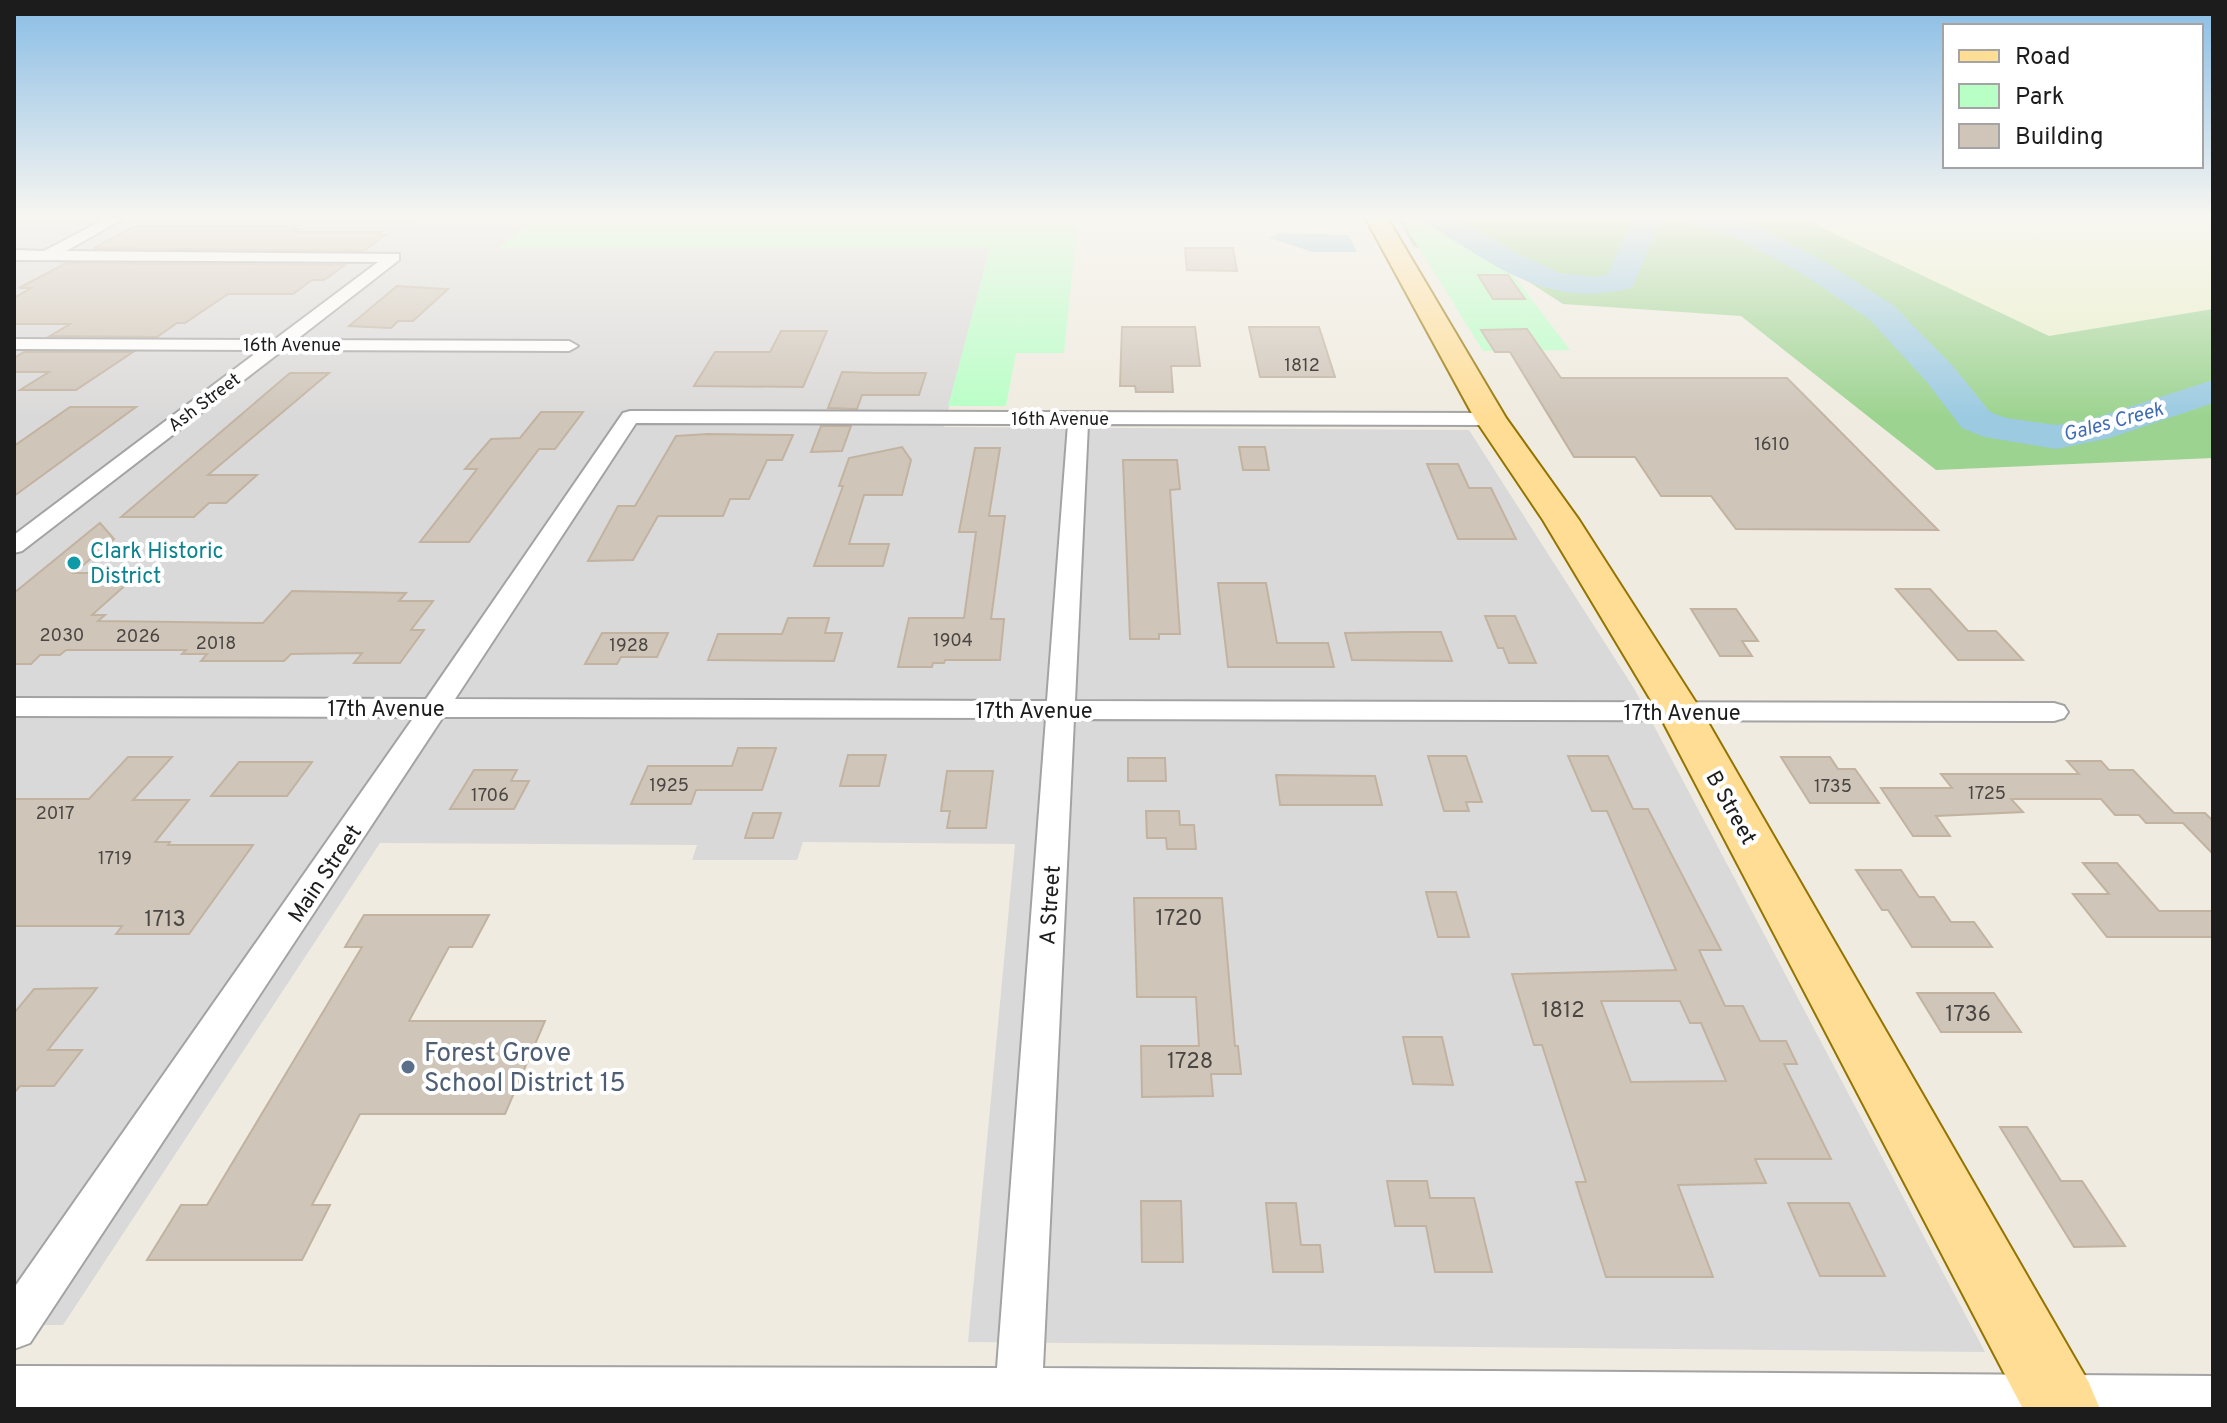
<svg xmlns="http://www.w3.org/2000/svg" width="2227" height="1423" viewBox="0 0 2227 1423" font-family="Overpass,sans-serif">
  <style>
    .residential { fill: #dad9d9 }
    .farmland { fill: #e9f0c9 }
    .forest { fill: #9cd390 }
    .park { fill: #b7ffc5 }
    .water { fill: #9bcae1 }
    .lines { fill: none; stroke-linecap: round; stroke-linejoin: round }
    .river { fill: #9bcae1; fill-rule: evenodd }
    .building { fill: #cfc5b9; stroke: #c2b3a1; stroke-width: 2; fill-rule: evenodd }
    .street-casing { stroke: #a3a3a3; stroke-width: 4 }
    .primary-casing { stroke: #947300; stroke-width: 4 }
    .street { fill: #fff; fill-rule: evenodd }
    .primary { fill: #ffdd95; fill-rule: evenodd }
    .culture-dot { fill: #0f9aa8; stroke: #fff; stroke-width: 3 }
    .service-dot { fill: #5c6f8a; stroke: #fff; stroke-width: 3 }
    .labels { text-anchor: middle; stroke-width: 8; stroke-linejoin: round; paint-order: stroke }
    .far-street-label { font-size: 18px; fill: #1c1c1c; stroke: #fff }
    .number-label { font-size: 18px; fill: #494643 }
    .far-water-label { font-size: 20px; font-style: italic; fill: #3f6db5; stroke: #fff }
    .culture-label { font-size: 22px; fill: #0d838f; stroke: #fff; text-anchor: start }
    .street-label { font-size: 22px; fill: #1c1c1c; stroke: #fff }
    .near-number-label { font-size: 22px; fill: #494643 }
    .near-service-label { font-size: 26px; fill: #4e5e75; stroke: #fff; text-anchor: start }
  </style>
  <rect width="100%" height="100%" fill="#efebe0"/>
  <polygon class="residential" points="14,219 421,219 418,223 528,223 500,248 990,248 944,427 1469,430 1635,690 1985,1352 968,1342 1015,844 803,842 797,860 692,860 697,845 380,843 63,1325 14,1325"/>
  <polygon class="farmland" points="1804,219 2213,219 2213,309 2049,336"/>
  <polygon class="forest" points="1398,219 1804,219 2049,336 2213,309 2213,458 1936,470 1741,316 1563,304 1489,256 1414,247"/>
  <g class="park">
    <polygon points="1078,219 1064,353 1016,353 1006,406 948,406 990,248 499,248 528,223 672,224 674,221 467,220"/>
    <polygon points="1401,219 1448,219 1487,240 1570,350 1483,351"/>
  </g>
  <polygon class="water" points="1279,233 1349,235 1357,252 1313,252 1269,238"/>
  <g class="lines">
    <g class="river">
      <path d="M1426 219H1460L1514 252 1560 273 1598 277 1608 274 1633 219H1661L1632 288C1563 305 1519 282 1461 245 1450 237 1434 231 1426 219Z"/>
      <polygon points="1689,219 1734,219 1755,225 1825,262 1893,305 1952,365 1990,412 2006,418 2056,425 2089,420 2213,380 2213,403 2110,438 2056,449 1984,437 1962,428 1926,381 1869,319 1803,274 1735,237 1693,225"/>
    </g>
  </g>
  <g class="building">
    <polygon points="135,226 296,226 291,229 298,229 293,232 382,232 378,235 385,235 364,251 94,248"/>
    <polygon points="1185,248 1233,248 1237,271 1187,270"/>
    <polygon points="66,263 345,265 324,280 312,280 293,294 228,294 185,323 177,323 157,337 50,336 70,324 14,324 14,298 31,288 19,288"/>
    <polygon points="1478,275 1508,275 1525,299 1493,299"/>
    <polygon points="397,286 448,289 413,321 398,321 391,328 349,326"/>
    <polygon points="1122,327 1195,327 1200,366 1171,366 1173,392 1136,392 1135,386 1120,386"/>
    <polygon points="1249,327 1319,327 1335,377 1260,377"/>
    <polygon points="1527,329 1561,378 1787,378 1938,530 1736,529 1711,496 1661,496 1635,457 1574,457 1510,352 1495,352 1481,330"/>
    <polygon points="781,331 827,331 803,387 694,386 715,352 770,352"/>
    <polygon points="24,352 133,352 76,390 20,390 49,372 14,372 14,358"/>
    <polygon points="842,372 876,373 926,373 919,395 862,395 857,409 828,408"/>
    <polygon points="290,373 329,373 208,475 257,475 226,503 209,503 194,517 121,517"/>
    <polygon points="70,407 136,407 14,496 14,446"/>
    <polygon points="541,412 583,412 555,449 539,449 469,542 420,542 477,469 465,469 491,439 520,438"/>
    <polygon points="821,426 851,426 842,451 811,452"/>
    <polygon points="708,434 793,435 782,460 767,460 749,499 730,499 723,516 658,516 633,560 588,561 618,506 635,506 676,436"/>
    <polygon points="902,447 911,460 902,495 864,495 849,544 889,544 883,566 814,566 843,486 839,486 849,458"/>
    <polygon points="1239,447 1265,447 1269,470 1243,470"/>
    <polygon points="975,448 1000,448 989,516 1005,516 991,619 1004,619 1000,660 945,660 944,663 933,663 932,667 898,667 909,618 964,618 976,532 959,532"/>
    <polygon points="1123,460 1177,460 1180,489 1170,490 1180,634 1159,634 1159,639 1130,639"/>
    <polygon points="1427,464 1458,464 1469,488 1491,488 1516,539 1458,539"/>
    <polygon points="100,523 114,539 74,573 139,573 92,615 105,615 98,621 263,623 292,591 406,593 399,601 433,601 411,630 424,630 400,663 354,663 362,653 291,654 284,661 201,661 207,654 182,654 186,650 66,650 60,655 40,655 31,664 14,664 14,593"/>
    <polygon points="1218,583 1266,583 1277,643 1328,643 1334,667 1228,667"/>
    <polygon points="1896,589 1930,589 1968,631 1996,631 2023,660 1958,660"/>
    <polygon points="1691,609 1736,609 1758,641 1742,641 1752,656 1720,656"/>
    <polygon points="1485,616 1515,616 1536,663 1509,663 1503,648 1498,648"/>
    <polygon points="788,618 829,618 825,633 842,633 834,661 708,660 718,634 782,634"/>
    <polygon points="1407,632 1441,632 1452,661 1352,660 1345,633"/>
    <polygon points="602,633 668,633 657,657 621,657 617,664 585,664"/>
    <polygon points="738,748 776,748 762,790 696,790 691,804 631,804 648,766 732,766"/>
    <polygon points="848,755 886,755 879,786 840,786"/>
    <polygon points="1428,756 1466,756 1482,802 1466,802 1469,811 1444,811"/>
    <path d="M1568 756H1608L1633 809H1648L1721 950H1699L1725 1006H1743L1760 1041H1786L1797 1064H1784L1831 1159H1755L1766 1183 1678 1185 1713 1277H1606L1576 1182H1586L1542 1045H1534L1512 974 1676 970 1607 811H1592ZM1601 1001H1680L1690 1023H1701L1726 1081 1631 1082Z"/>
    <polygon points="128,757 172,757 133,800 189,800 155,842 170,842 168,845 253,845 189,934 116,934 122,926 14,926 14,799 89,799"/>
    <polygon points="1781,757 1830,757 1838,769 1855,769 1879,803 1810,803"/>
    <polygon points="1128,758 1165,758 1166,781 1128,781"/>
    <polygon points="2067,761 2101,761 2109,770 2133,770 2174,813 2205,813 2213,821 2213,854 2183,823 2146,823 2139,815 2115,815 2101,799 2011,799 2023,812 1936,816 1950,836 1913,836 1881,788 1952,788 1941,774 2079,774"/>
    <polygon points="239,762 312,762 287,796 211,796"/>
    <polygon points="474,770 517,770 511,781 529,781 514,809 450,809"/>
    <polygon points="947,771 993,771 986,828 947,828 950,811 941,811"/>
    <polygon points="1276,775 1375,776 1382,805 1280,805"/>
    <polygon points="1146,811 1179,811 1180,825 1194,825 1196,849 1167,849 1166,838 1147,838"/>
    <polygon points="753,813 781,813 773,838 745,838"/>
    <polygon points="2083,863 2117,863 2159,911 2213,911 2213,937 2107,937 2073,894 2109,894"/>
    <polygon points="1856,870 1901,870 1919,897 1934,897 1951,922 1974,922 1992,947 1912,947 1888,910 1882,910"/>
    <polygon points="1426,892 1456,892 1469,937 1438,937"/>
    <polygon points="1134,898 1222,898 1235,1046 1238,1046 1241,1074 1211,1074 1213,1096 1142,1097 1141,1046 1199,1046 1196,997 1137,997"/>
    <polygon points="364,915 489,915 472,947 449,947 409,1021 545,1021 505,1114 360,1114 312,1205 330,1205 302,1260 147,1260 181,1205 207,1205 362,947 345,947"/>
    <polygon points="97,988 48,1050 82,1050 54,1086 20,1086 14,1093 14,1013 34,989"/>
    <polygon points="1917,993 1994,993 2021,1032 1941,1032"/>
    <polygon points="1403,1037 1442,1037 1453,1085 1413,1084"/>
    <polygon points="2000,1127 2027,1127 2061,1181 2082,1181 2125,1246 2074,1247"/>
    <polygon points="1387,1181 1427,1181 1430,1198 1474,1198 1492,1272 1435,1272 1426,1226 1395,1226"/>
    <polygon points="1141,1201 1181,1201 1183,1262 1142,1262"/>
    <polygon points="1266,1203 1296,1203 1301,1245 1320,1245 1323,1272 1273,1272"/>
    <polygon points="1788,1203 1849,1203 1885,1276 1820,1276"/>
  </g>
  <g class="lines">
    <g class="street-casing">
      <g id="street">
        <polygon points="105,219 123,219 66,251 399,254 399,260 296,340 569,341 578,346 569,351 283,350 22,551 14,553 14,535 260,350 14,349 14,339 274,340 378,262 14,260 14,250 44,251"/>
        <path d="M630 411 1491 413 1501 419 1491 425 1088 424 1075 701 2054 703 2064 706 2068 712 2064 718 2054 721 1074 719 1043 1368 2213 1376V1409H14V1366L997 1368 1046 718 443 717 30 1343 14 1349V1288L414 717 14 716V698L426 699 623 413ZM636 423 1068 424 1047 701 455 699Z"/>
      </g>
    </g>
    <g class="primary-casing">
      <polygon id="primary" points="1366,219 1388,219 1506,418 1579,520 1702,712 2089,1383 2100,1409 2023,1409 1658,712 1543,520 1475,419"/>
    </g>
    <use href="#street" class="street"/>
    <use href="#primary" class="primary"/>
  </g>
  <linearGradient id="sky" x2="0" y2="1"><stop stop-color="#89bde5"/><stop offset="0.52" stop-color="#f8f6f1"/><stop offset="1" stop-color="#f8f6f1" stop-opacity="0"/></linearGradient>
  <rect width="2227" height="418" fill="url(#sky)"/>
  <circle class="culture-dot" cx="74" cy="563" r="8"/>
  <circle class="service-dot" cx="408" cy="1067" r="8"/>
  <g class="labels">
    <g class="far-street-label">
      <text x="292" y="351">16th Avenue</text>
      <text transform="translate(204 402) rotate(-37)" y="6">Ash Street</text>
      <text x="1060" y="425">16th Avenue</text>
    </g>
    <g class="number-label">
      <text x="1302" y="371">1812</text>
      <text x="1772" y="450">1610</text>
      <text x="62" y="641">2030</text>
      <text x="138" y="642">2026</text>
      <text x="953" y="646">1904</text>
      <text x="216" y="649">2018</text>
      <text x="629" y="651">1928</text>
      <text x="669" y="791">1925</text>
      <text x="1833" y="792">1735</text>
      <text x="1987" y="799">1725</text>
      <text x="490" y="801">1706</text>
      <text x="55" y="819">2017</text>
      <text x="115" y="864">1719</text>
    </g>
    <g class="far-water-label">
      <text transform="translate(2113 421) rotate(-15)" y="7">Gales Creek</text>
    </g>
    <g class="culture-label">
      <text x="90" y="558">Clark Historic<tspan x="90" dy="25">District</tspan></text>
    </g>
    <g class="street-label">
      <text x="386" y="716">17th Avenue</text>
      <text x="1034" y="718">17th Avenue</text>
      <text x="1682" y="720">17th Avenue</text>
      <text transform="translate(1732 807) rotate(61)" y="8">B Street</text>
      <text transform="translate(324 873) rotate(-56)" y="8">Main Street</text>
      <text transform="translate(1049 905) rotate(-86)" y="8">A Street</text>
    </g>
    <g class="near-number-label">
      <text x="1179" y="925">1720</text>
      <text x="165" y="926">1713</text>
      <text x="1563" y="1017">1812</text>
      <text x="1968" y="1021">1736</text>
      <text x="1190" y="1068">1728</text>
    </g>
    <g class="near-service-label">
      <text x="424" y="1061">Forest Grove<tspan x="424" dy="30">School District 15</tspan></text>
    </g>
  </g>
  <rect width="2227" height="1423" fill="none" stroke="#1c1c1c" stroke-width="32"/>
  <rect x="1943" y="24" width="260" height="144" fill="#ffffff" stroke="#a4a4a4" stroke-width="2"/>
  <rect x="1959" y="50" width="40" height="12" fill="#ffdd95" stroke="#a4a4a4" stroke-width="2"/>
  <text x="2015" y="64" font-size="24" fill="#1c1c1c">Road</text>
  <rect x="1959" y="84" width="40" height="24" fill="#b7ffc5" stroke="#a4a4a4" stroke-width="2"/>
  <text x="2015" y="104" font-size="24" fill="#1c1c1c">Park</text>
  <rect x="1959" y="124" width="40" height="24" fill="#cfc5b9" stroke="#a4a4a4" stroke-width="2"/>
  <text x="2015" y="144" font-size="24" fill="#1c1c1c">Building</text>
</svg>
